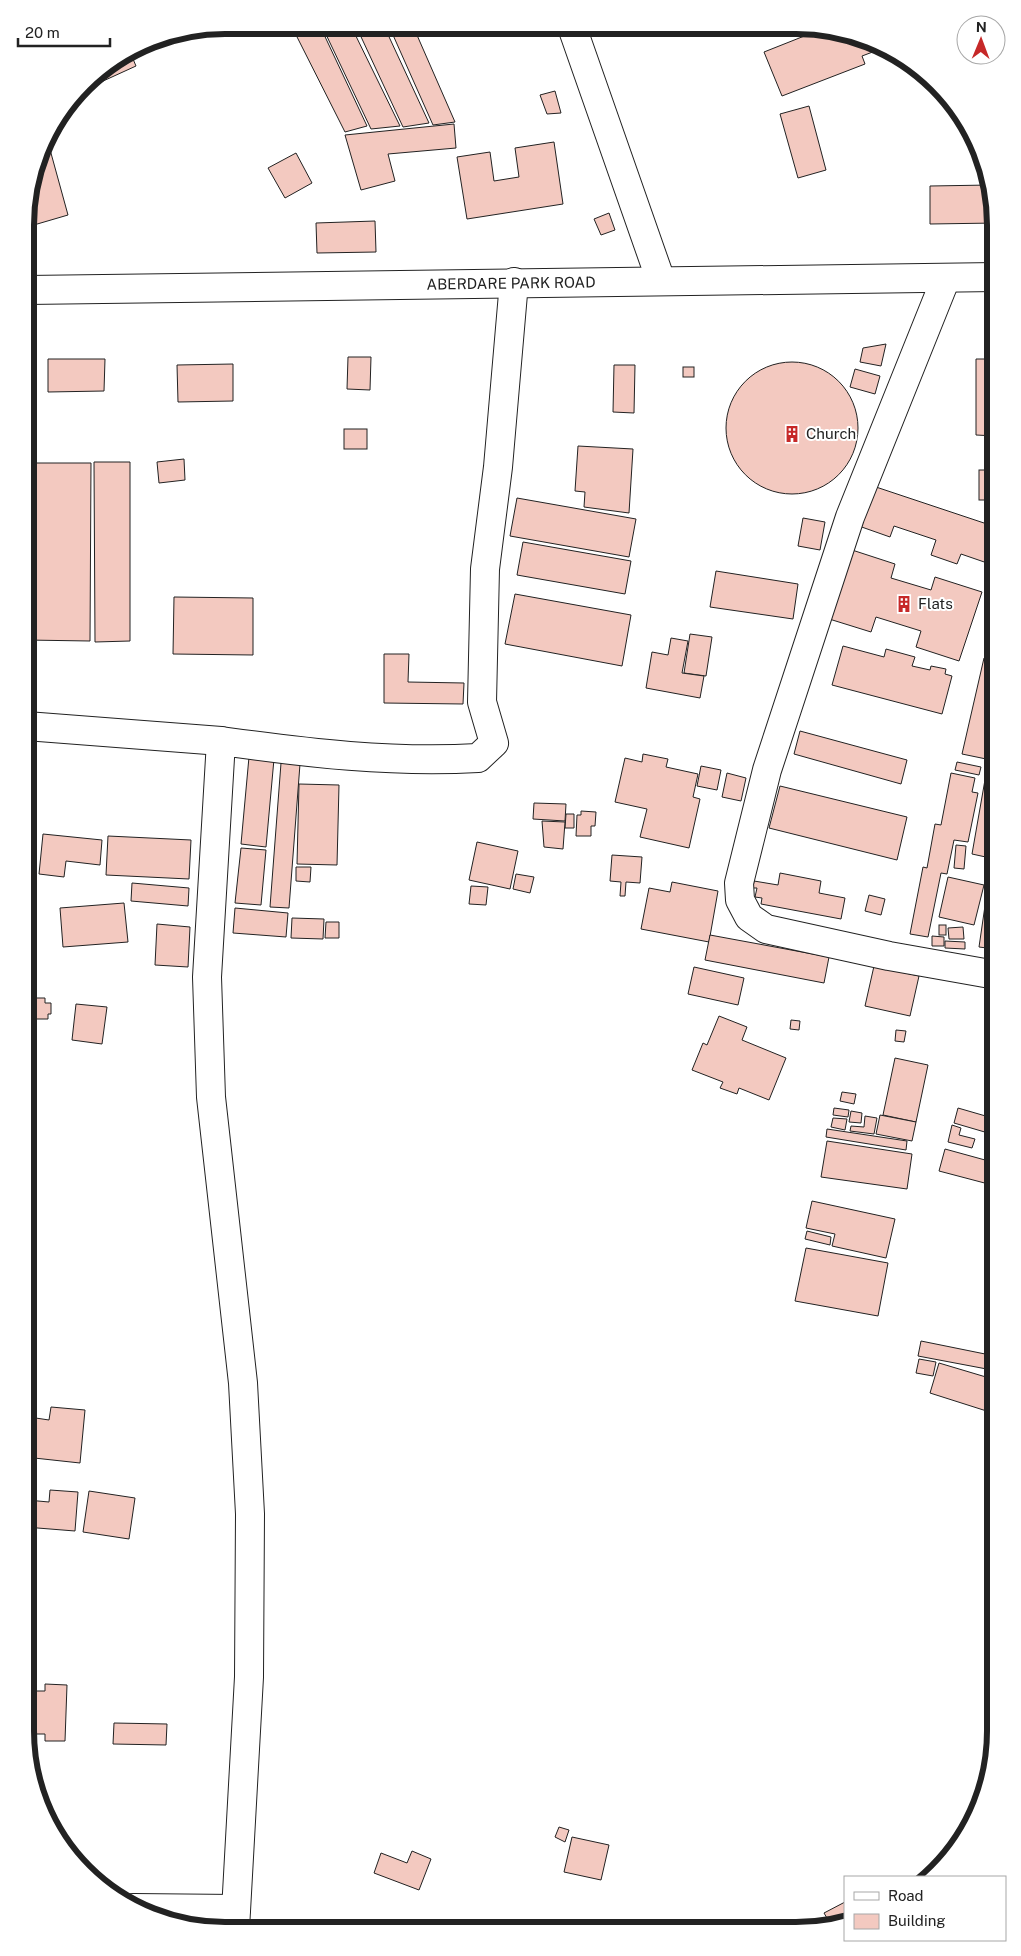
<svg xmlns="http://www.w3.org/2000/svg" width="1021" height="1956" viewBox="0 0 1021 1956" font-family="'Public Sans',sans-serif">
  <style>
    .building { fill: #f3c9c0; stroke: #222 }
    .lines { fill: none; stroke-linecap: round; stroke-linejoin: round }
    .street-casing { stroke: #222; stroke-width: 30 }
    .secondary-casing { stroke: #222; stroke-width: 30 }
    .street { stroke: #fff; stroke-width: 28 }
    .secondary { stroke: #fff; stroke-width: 28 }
    .labels { text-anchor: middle; stroke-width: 4; stroke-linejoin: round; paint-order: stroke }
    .street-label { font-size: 15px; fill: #222; stroke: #fff }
    .poi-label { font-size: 15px; fill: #222; stroke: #fff; text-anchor: start }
    .rim { fill: none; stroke: #222; stroke-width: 6 }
  </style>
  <rect width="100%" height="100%" fill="#fff"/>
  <g class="building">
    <polygon points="291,25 320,26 367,126 345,132"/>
    <polygon points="322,26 351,26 400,126 371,129"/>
    <polygon points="356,26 384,26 429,123 403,127"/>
    <polygon points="389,26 413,26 455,122 433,125"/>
    <polygon points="822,29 835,29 886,47 862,56 865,64 782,96 764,52"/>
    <polygon points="130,52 136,66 90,87 87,82 93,75"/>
    <polygon points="555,91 561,113 547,114 540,95"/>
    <polygon points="809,106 826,170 798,178 780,114"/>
    <polygon points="454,124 456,148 388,154 395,181 361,190 345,135"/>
    <polygon points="46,135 68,215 27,227 27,199"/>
    <polygon points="554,142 563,204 467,219 457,157 490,152 494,181 519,177 515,148"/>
    <polygon points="296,153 312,183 285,198 268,168"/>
    <polygon points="990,185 996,223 930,224 930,186"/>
    <polygon points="609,213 615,230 601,235 594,219"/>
    <polygon points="375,221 376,252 317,253 316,223"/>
    <polygon points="886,344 881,366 860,362 863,348"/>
    <polygon points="348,357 371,357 370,390 347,389"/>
    <polygon points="48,359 105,359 104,391 48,392"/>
    <polygon points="976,359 996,359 996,436 976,435"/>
    <circle cx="792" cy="428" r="66"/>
    <polygon points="233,364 233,401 178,402 177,365"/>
    <polygon points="614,365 635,365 634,413 613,412"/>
    <rect x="683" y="367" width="11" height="10"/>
    <polygon points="855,369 880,376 875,394 850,387"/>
    <rect x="344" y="429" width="23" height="20"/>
    <polygon points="578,446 633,449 629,513 584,507 585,492 575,491"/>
    <polygon points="184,459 185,480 159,483 157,462"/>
    <polygon points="94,462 130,462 130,641 95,642"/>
    <polygon points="26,463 91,463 90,641 26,640"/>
    <rect x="979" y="470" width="17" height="30"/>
    <polygon points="870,485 996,527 996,556 993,565 961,554 957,564 931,555 936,540 894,526 890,537 856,525"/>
    <polygon points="517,498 636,519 629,557 510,536"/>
    <polygon points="803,518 825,522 820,550 798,546"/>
    <polygon points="523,542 631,561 625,594 517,575"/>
    <polygon points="849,549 895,564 891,578 931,590 935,577 982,592 959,661 916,647 921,631 876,617 871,632 826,618"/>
    <polygon points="716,571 798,584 793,619 710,607"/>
    <polygon points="515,594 631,615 622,666 505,644"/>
    <polygon points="174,597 253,598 253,655 173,654"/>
    <polygon points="690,634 712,637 706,676 684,673"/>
    <polygon points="671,638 688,641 682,673 704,676 700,698 646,688 652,652 668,655"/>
    <polygon points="843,646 884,657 886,649 915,657 912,666 930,670 931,666 946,669 945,674 952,676 942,714 832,685"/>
    <polygon points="384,654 409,654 408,682 464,683 463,704 384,703"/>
    <polygon points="984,658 996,660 996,761 962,754"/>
    <polygon points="800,731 907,760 901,784 794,754"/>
    <polygon points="643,754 668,759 666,767 698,774 693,797 700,799 689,848 640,837 647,809 615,802 625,758 642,762"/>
    <polygon points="249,757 274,759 266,847 241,844"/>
    <polygon points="957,762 981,767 979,775 955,770"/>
    <polygon points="281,763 300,764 289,908 270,907"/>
    <polygon points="701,766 721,770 717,790 697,786"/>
    <polygon points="727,773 746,778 741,801 722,797"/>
    <polygon points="951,773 975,778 972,792 978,793 968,842 954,840 947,874 941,873 928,937 910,934 923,867 927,868 935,824 941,825"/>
    <polygon points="986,774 996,776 995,859 972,854"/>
    <polygon points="299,784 339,785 337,865 297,864"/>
    <polygon points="780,786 907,817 897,860 769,828"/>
    <polygon points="534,803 566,804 565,821 533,819"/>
    <polygon points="581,811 596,812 595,826 591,826 591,836 576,836 577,815 581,815"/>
    <polygon points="566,814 574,814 574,828 565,828"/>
    <polygon points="542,821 565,822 563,849 544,847"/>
    <polygon points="43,834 102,840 100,865 66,861 64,877 39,874"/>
    <polygon points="108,836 191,840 189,879 106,875"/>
    <polygon points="477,842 518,851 510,889 469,880"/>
    <polygon points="956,845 966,846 964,869 954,868"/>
    <polygon points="241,848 266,850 261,905 235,903"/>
    <polygon points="612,855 642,857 640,883 626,882 625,896 620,896 621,882 610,881"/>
    <polygon points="296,867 311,867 310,882 296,881"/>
    <polygon points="780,873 821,881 819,893 845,898 841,919 761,904 762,898 755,897 757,888 753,888 754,881 778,885"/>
    <polygon points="516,874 534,877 530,893 513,889"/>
    <polygon points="948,877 984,885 974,925 939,917"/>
    <polygon points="672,882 718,891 709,942 641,929 649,888 670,892"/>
    <polygon points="132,883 189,888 188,906 131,901"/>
    <polygon points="471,886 488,887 486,905 469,904"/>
    <polygon points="987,892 996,893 995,949 979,947"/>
    <polygon points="869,895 885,899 881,915 865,911"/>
    <polygon points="124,903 128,942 63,947 60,908"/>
    <polygon points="235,908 288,913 286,937 233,933"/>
    <polygon points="292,918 324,919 323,939 291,938"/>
    <polygon points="326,922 339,922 339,938 325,938"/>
    <polygon points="157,924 190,927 188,967 155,965"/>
    <rect x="939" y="925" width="7" height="10"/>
    <polygon points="963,927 964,939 949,939 948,928"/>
    <polygon points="710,935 829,957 824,983 705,960"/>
    <polygon points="932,936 944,937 944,946 932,946"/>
    <polygon points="945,941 965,942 965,949 945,948"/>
    <polygon points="874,966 919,976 910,1016 865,1006"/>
    <polygon points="694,967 744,978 738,1005 688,994"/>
    <polygon points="33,998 45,998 45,1003 51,1003 51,1014 48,1014 48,1019 34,1019"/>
    <polygon points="76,1004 107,1007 102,1044 72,1040"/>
    <polygon points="719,1016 747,1027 742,1040 786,1058 769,1100 739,1088 737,1094 720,1088 723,1082 692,1070 703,1043 707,1045"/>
    <polygon points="791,1020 800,1021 799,1030 790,1029"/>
    <polygon points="896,1030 906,1031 904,1042 895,1041"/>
    <polygon points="895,1058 928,1065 916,1122 883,1115"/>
    <polygon points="842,1092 856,1094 854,1104 840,1101"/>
    <polygon points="834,1108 849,1110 848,1117 833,1115"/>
    <polygon points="958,1108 996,1119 995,1135 954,1123"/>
    <polygon points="851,1111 862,1113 861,1123 849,1122"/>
    <polygon points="880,1115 916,1122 912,1141 876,1134"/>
    <polygon points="865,1116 877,1118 874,1134 850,1131 851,1126 864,1127"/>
    <polygon points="833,1118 847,1119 845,1130 831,1127"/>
    <polygon points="952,1125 961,1128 959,1135 975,1139 972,1148 948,1142"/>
    <polygon points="827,1129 907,1141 906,1150 826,1137"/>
    <polygon points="827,1141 912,1154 907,1189 821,1177"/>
    <polygon points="945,1149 996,1163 996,1186 939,1171"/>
    <polygon points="812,1201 895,1219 886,1258 832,1246 835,1234 806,1228"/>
    <polygon points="807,1231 831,1237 830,1245 805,1239"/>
    <polygon points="806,1248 888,1263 878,1316 795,1301"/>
    <polygon points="921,1341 995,1356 992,1370 918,1356"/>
    <polygon points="919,1359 936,1362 933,1376 916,1373"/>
    <polygon points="939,1363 996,1380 996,1414 930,1393"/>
    <polygon points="51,1407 85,1410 80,1463 25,1457 29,1417 49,1420"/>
    <polygon points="50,1490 78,1492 75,1531 25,1527 27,1500 49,1502"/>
    <polygon points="89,1491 135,1498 129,1539 83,1532"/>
    <polygon points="45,1684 67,1685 65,1741 45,1741 45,1734 25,1734 25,1691 45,1691"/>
    <polygon points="114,1723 167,1724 166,1745 113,1744"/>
    <polygon points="559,1827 569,1830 565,1842 555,1837"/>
    <polygon points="572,1837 609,1845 601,1880 564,1872"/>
    <polygon points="412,1851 431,1859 419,1890 374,1873 381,1853 407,1863"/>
    <polygon points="845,1902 845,1923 831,1925 824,1913"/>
  </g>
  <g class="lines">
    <g class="street-casing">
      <g id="street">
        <polyline points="572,27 661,281"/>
        <polyline points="946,278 850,517 767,770 739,883 740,900 749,917 766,929 889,956 996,975"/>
        <polyline points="26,726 221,741"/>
        <polyline points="133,1908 236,1909"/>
        <path d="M235 1929 249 1677 250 1514 243 1383 211 1097 207 977 221 741C307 753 392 763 478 758L494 743 482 702 485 569 498 467 514 282"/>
      </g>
    </g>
    <g class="secondary-casing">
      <g id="secondary">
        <path id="s1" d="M27 290 996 277"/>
      </g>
    </g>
    <use href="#street" class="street"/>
    <use href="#secondary" class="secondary"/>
  </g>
  <defs>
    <g id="building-bare" transform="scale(1.35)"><path d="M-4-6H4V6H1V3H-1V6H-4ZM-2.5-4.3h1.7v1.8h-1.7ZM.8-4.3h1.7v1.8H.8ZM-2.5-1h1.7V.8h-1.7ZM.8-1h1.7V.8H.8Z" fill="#c62828" stroke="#fff" stroke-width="2.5" paint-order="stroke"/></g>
  </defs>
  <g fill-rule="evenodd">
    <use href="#building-bare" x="792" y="434"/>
    <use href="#building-bare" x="904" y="604"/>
  </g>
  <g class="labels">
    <g class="street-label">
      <text dy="5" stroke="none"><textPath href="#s1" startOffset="484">ABERDARE PARK ROAD</textPath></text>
    </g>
    <g class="poi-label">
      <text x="806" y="439">Church</text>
      <text x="918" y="609">Flats</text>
    </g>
  </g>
  <path d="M0 0H1021V1956H0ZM225 34H796A191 191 0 0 1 987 225V1731A191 191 0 0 1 796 1922H225A191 191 0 0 1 34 1731V225A191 191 0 0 1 225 34Z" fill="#fff" fill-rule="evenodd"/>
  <path class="rim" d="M225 34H796A191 191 0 0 1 987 225V1731A191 191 0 0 1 796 1922H225A191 191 0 0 1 34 1731V225A191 191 0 0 1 225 34Z"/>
  <rect x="844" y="1876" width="162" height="65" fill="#ffffff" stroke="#a7a7a7"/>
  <rect x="854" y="1892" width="25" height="8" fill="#ffffff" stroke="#a7a7a7"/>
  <text x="888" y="1901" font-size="15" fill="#222222">Road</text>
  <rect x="854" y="1914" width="25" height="15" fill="#f3c9c0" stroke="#a7a7a7"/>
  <text x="888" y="1926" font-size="15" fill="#222222">Building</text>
  <g transform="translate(981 40) rotate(1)"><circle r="24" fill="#ffffff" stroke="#a7a7a7"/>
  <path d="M0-4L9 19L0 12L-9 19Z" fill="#c62828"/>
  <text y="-8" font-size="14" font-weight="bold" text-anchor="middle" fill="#222222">N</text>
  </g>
  <path d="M18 38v8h92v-8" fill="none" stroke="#222222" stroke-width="2.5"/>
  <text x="25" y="38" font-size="15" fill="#222222" stroke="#ffffff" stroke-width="4" paint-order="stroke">20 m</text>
</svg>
